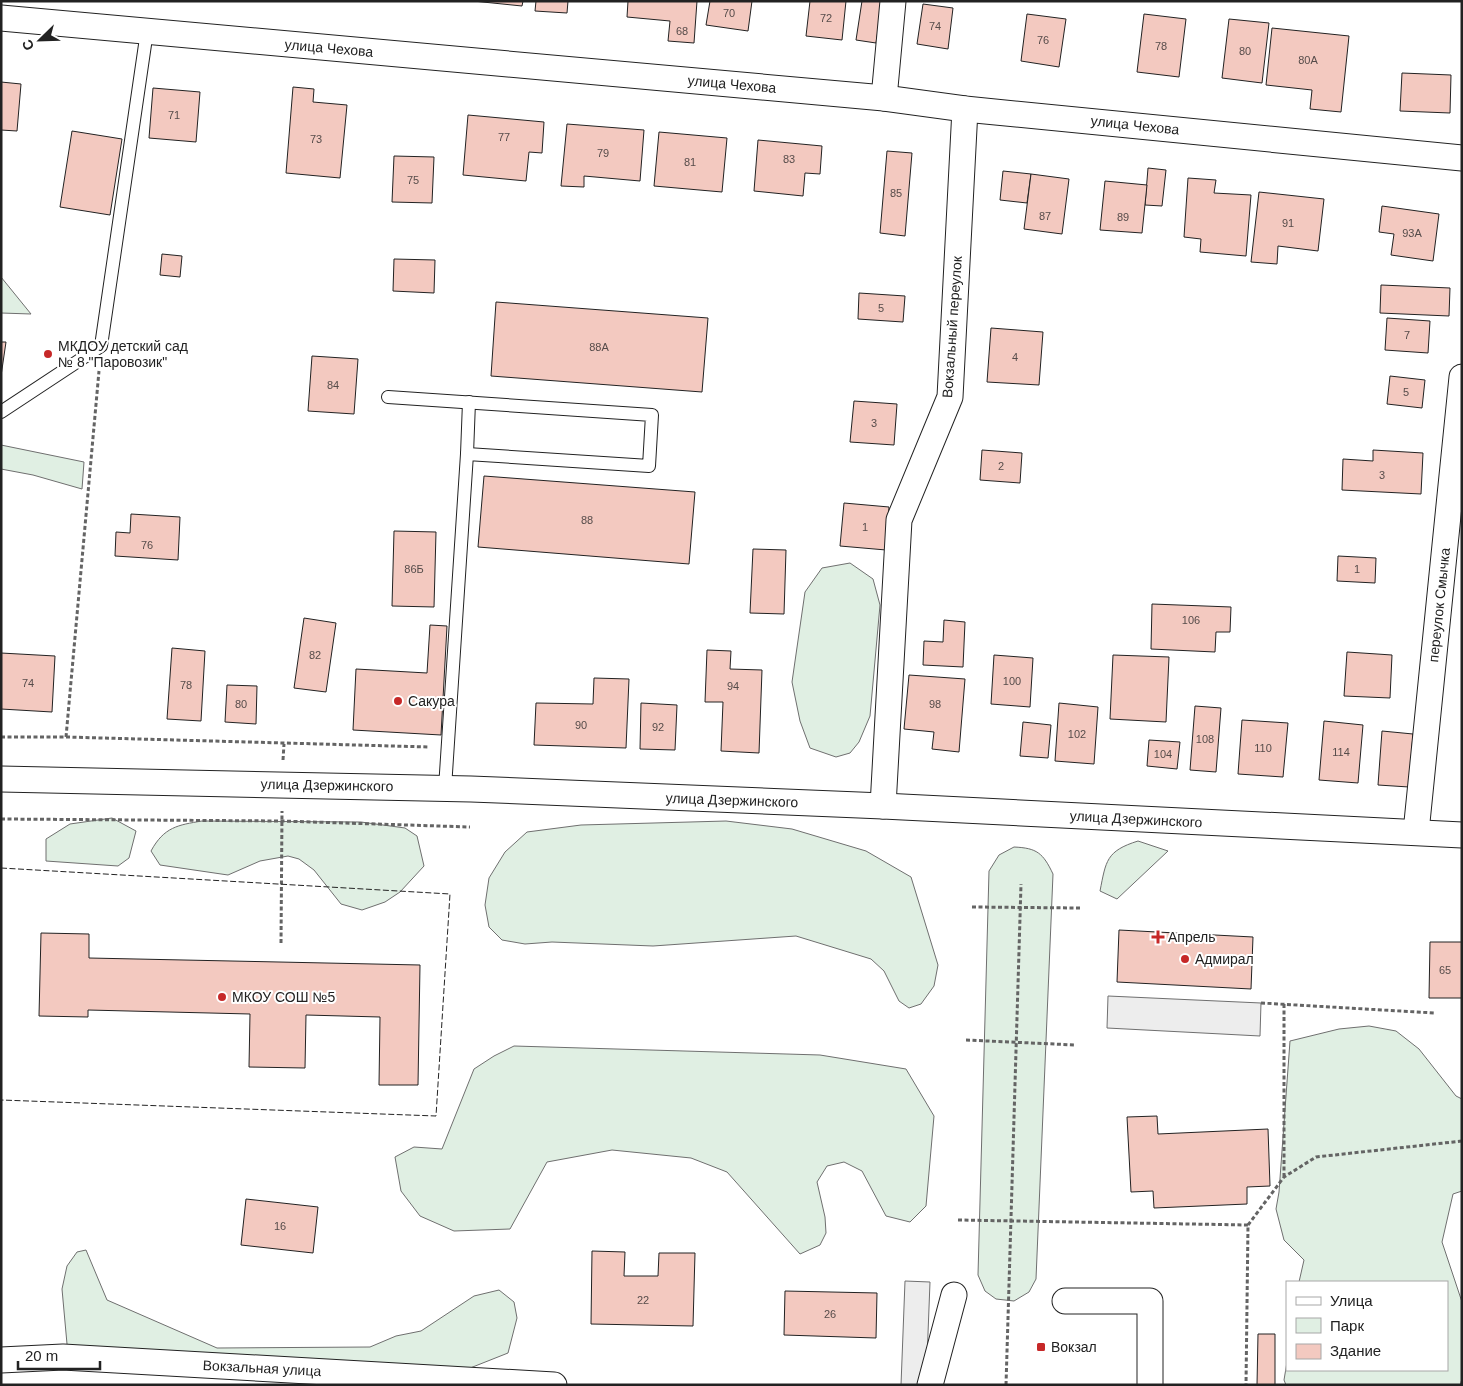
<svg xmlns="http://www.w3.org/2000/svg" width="1463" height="1386" viewBox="0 0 1463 1386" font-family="Helvetica,sans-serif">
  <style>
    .green { fill: #e0efe3; stroke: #6f6f6f }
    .parking { fill: #ededed; stroke: #6f6f6f }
    .building { fill: #f3c9c0; stroke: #222 }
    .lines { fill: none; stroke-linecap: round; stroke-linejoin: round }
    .service-casing { stroke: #222; stroke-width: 14 }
    .minor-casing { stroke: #222; stroke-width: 27 }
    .path { stroke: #646464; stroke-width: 3; stroke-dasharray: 4 2.5; stroke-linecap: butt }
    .service { stroke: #fff; stroke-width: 12 }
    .minor { stroke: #fff; stroke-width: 25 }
    .fence { stroke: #222; stroke-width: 1; stroke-dasharray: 6 2.5; stroke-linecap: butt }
    .poi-dot { fill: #c62828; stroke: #fff; stroke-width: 2 }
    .labels { text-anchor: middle; stroke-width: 4; stroke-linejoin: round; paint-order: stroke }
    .number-label { font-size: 11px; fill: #564c4a }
    .street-label { font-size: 14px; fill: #222; stroke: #fff }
    .poi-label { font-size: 14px; fill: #222; stroke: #fff; text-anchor: start }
  </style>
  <rect width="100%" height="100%" fill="#fff"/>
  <g class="green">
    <polygon points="1,277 31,314 1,313"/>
    <polygon points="1,445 84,462 82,489 33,475 1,469"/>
    <polygon points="850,563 873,579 880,605 870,716 859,742 850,753 836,757 810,748 800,721 792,682 805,592 822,568"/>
    <polygon points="112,818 136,831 129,858 118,866 46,861 46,839 70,824"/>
    <path d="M202 821 361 822 405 828 417 836 424 866 400 892 385 902 362 910 341 904 314 870 299 859 288 856 260 861 228 875 160 865 151 851C164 827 178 825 202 821Z"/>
    <polygon points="726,821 792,829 866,851 911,877 938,965 934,986 921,1004 909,1008 899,1001 884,971 871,959 796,936 653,946 552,942 525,944 502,940 489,927 485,905 489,878 505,852 527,832 581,825"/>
    <path d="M1138 841 1168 851 1117 899 1100 891C1106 861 1106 851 1138 841Z"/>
    <path d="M1014 847C1037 848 1043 853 1053 874L1036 1279 1029 1292 1014 1301 996 1299 985 1291 978 1275 989 871 999 855Z"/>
    <polygon points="1369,1026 1396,1031 1419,1049 1456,1096 1462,1099 1462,1191 1453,1194 1442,1242 1462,1302 1462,1379 1460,1385 1286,1385 1284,1380 1287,1362 1287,1370 1447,1370 1447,1282 1299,1282 1304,1260 1284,1240 1276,1209 1279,1192 1290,1041 1339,1029"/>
    <polygon points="514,1046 820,1055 906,1069 934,1116 926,1206 910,1222 886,1216 862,1171 844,1162 827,1166 817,1182 825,1217 826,1233 820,1245 800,1254 727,1172 691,1158 612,1150 547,1162 510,1229 454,1231 420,1216 401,1191 395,1157 414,1147 442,1149 474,1069 494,1056"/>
    <polygon points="86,1250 107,1300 217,1348 370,1347 396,1336 421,1331 474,1296 499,1290 514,1302 517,1318 508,1353 455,1374 88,1363 67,1344 62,1289 67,1266 77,1252"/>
  </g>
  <g class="parking">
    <polygon points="1108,996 1261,1003 1260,1036 1107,1028"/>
    <polygon points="905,1281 930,1282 926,1385 901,1385"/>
  </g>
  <g class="building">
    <polygon points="473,1 523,1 522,6"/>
    <polygon points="536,1 568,1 567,13 535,11"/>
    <polygon points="628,1 697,1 694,43 668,41 670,21 627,17"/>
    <polygon points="710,1 752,1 748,31 706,25"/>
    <polygon points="810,1 846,1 842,40 806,36"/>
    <polygon points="862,1 883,1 876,43 856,40"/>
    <polygon points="923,4 953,8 948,49 917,44"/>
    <polygon points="1027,14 1066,19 1059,67 1021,61"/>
    <polygon points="1144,14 1186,19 1179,77 1137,72"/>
    <polygon points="1229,19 1269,23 1262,83 1222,78"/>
    <polygon points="1272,28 1349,36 1341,112 1310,109 1312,90 1266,85"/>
    <polygon points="1402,73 1451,75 1450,113 1400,111"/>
    <polygon points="1,82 21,84 17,131 1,130"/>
    <polygon points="293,87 314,89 313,102 347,105 340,178 286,173"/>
    <polygon points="153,88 200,92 196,142 149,138"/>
    <polygon points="468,115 544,122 542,153 529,152 526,181 463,175"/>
    <polygon points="567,124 644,130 640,181 584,176 584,187 561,186"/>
    <polygon points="72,131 122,139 110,215 60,207"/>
    <polygon points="659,132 727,138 722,192 654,186"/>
    <polygon points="758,140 822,146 820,174 805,173 803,196 754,191"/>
    <polygon points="887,151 912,153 905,236 880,233"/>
    <polygon points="394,156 434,157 432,203 392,202"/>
    <polygon points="1148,168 1166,170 1162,206 1145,205"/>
    <polygon points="1003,171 1031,174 1027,203 1000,200"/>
    <polygon points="1031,174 1069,179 1062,234 1024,229"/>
    <polygon points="1188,178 1216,180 1214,193 1251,195 1246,256 1200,252 1201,239 1184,237"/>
    <polygon points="1105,181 1147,185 1142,233 1100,230"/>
    <polygon points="1259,192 1324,199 1318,251 1278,246 1277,264 1251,262"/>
    <polygon points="1382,206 1439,214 1433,261 1391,255 1394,234 1379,232"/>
    <polygon points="162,254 182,256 180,277 160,275"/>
    <polygon points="394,259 435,260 434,293 393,291"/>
    <polygon points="1381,285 1450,288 1449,316 1380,313"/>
    <polygon points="859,293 905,296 903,322 858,319"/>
    <polygon points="496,302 708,318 702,392 491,376"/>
    <polygon points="1387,318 1430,321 1428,353 1385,350"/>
    <polygon points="991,328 1043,332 1039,385 987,382"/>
    <polygon points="1,342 6,342 1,376"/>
    <polygon points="312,356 358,359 354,414 308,411"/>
    <polygon points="1390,376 1425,380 1422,408 1387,404"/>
    <polygon points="854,401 897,404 894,445 850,442"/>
    <polygon points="982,450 1022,453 1020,483 980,480"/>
    <polygon points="1373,450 1423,453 1421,494 1342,490 1343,459 1373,461"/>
    <polygon points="484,476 695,492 689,564 478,547"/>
    <polygon points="844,503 889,507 886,550 840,546"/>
    <polygon points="131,514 180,517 178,560 115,556 116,532 130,533"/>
    <polygon points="394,531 436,532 434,607 392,606"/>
    <polygon points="753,549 786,550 784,614 750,613"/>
    <polygon points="1338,556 1376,558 1375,583 1337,581"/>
    <polygon points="1152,604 1231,607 1230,632 1216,632 1215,652 1151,649"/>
    <polygon points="304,618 336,623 326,692 294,688"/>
    <polygon points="944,620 965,622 963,667 923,665 924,641 943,642"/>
    <polygon points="430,625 447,626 441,735 353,730 356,669 427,673"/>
    <polygon points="172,648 205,651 201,721 167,719"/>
    <polygon points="707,650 731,651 730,669 762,670 759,753 721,751 723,702 705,702"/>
    <polygon points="1347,652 1392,655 1390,698 1344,696"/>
    <polygon points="1,653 55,656 52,712 1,709"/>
    <polygon points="994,655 1033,658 1030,707 991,704"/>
    <polygon points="1113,655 1169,657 1166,722 1110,719"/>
    <polygon points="909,675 965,679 959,752 932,749 934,732 904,729"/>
    <polygon points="594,678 629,679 626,748 534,745 536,703 593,704"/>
    <polygon points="227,685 257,686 256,724 225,722"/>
    <polygon points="641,703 677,705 675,750 640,749"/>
    <polygon points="1059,703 1098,707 1094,764 1055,761"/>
    <polygon points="1195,706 1221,708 1216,772 1190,770"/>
    <polygon points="1242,720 1288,723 1283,777 1238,774"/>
    <polygon points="1324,721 1363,725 1358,783 1319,780"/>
    <polygon points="1023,722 1051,725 1048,758 1020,756"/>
    <polygon points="1382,731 1413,734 1409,787 1378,785"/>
    <polygon points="1149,740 1180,742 1177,769 1147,766"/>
    <polygon points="1119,930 1253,937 1251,989 1117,982"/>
    <polygon points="41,933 89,934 89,958 420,965 418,1085 379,1085 380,1017 306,1015 305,1068 249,1067 250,1014 88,1010 88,1017 39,1016"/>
    <polygon points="1430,942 1462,942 1462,998 1429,998"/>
    <polygon points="1157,1116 1158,1134 1268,1129 1270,1186 1247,1187 1247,1204 1154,1208 1153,1191 1131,1192 1127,1117"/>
    <polygon points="246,1199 318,1207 313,1253 241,1245"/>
    <polygon points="592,1251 625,1252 624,1276 658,1276 659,1253 695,1253 693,1326 591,1324"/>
    <polygon points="785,1291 877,1293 876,1338 784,1335"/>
    <polygon points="1258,1334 1275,1334 1275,1385 1257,1385"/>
  </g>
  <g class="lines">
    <g class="service-casing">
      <g id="service">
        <polyline points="388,397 652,415 649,466 467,454 445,788"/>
        <polyline points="1,412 101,346 147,31"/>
        <polyline points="467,454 469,402"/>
      </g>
    </g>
    <g class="minor-casing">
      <g id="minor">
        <polyline points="1,18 884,98 965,109 1462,158"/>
        <polyline points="884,98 893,1"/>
        <polyline points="1,779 471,789 883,806 1462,835"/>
        <polyline points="883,806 899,520 950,397 965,109"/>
        <polyline points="1416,832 1462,377"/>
        <polyline points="1065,1301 1150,1301 1150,1385"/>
        <polyline points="1,1360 63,1357 554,1385"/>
        <polyline points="930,1385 954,1295"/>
      </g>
    </g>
    <g class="path">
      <polyline points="1,737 66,737 429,747"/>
      <polyline points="66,737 99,371"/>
      <polyline points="283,760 284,744"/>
      <polyline points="1,819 281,821 470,827"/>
      <polyline points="972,907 1080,908"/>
      <polyline points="281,943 282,811"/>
      <polyline points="1261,1003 1434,1013"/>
      <polyline points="1284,1004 1284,1176"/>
      <polyline points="966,1040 1075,1045"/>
      <polyline points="958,1220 1248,1225 1246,1385"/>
      <polyline points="1248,1225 1284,1177 1316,1157 1462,1141"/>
      <polyline points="1006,1385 1021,884"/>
    </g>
    <use href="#service" class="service"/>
    <use href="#minor" class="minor"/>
    <polyline class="fence" points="1,868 450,894 436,1116 1,1100"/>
  </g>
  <g class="poi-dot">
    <circle cx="48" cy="354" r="5"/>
    <circle cx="398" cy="701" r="5"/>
    <path d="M1155.5 929.5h5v5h5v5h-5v5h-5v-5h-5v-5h5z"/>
    <circle cx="1185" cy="959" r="5"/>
    <circle cx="222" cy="997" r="5"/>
    <rect x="1036" y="1342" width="10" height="10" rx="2.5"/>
  </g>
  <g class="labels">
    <g class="number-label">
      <text x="729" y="17">70</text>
      <text x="826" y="22">72</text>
      <text x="935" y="30">74</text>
      <text x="682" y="35">68</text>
      <text x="1043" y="44">76</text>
      <text x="1161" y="50">78</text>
      <text x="1245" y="55">80</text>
      <text x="1308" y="64">80А</text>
      <text x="174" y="119">71</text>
      <text x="504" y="141">77</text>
      <text x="316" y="143">73</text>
      <text x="603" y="157">79</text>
      <text x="789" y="163">83</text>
      <text x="690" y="166">81</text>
      <text x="413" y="184">75</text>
      <text x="896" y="197">85</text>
      <text x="1045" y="220">87</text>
      <text x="1123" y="221">89</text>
      <text x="1288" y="227">91</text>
      <text x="1412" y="237">93А</text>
      <text x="881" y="312">5</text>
      <text x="1407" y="339">7</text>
      <text x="599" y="351">88А</text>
      <text x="1015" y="361">4</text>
      <text x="333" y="389">84</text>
      <text x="1406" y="396">5</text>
      <text x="874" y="427">3</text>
      <text x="1001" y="470">2</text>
      <text x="1382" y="479">3</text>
      <text x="587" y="524">88</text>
      <text x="865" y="531">1</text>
      <text x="147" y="549">76</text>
      <text x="414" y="573">86Б</text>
      <text x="1357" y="573">1</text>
      <text x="1191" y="624">106</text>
      <text x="315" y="659">82</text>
      <text x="1012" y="685">100</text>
      <text x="28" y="687">74</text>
      <text x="186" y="689">78</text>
      <text x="733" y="690">94</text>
      <text x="241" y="708">80</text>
      <text x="935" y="708">98</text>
      <text x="581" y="729">90</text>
      <text x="658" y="731">92</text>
      <text x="1077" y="738">102</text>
      <text x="1205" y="743">108</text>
      <text x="1263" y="752">110</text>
      <text x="1341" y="756">114</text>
      <text x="1163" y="758">104</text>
      <text x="1445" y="974">65</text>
      <text x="280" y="1230">16</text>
      <text x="643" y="1304">22</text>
      <text x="830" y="1318">26</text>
    </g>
    <g class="street-label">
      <text transform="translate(329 48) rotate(5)" y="5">улица Чехова</text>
      <text transform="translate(732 84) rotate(5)" y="5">улица Чехова</text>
      <text transform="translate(1135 125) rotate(6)" y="5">улица Чехова</text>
      <text transform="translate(952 327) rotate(-86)" y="5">Вокзальный переулок</text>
      <text transform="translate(1439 605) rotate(-84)" y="5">переулок Смычка</text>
      <text transform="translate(327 785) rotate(1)" y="5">улица Дзержинского</text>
      <text transform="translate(732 800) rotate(2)" y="5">улица Дзержинского</text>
      <text transform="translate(1136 819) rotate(3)" y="5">улица Дзержинского</text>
      <text transform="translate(262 1368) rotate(3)" y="5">Вокзальная улица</text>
    </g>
    <g class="poi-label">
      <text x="58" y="351">МКДОУ детский сад<tspan x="58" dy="16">№ 8 "Паровозик"</tspan></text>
      <text x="408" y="706">Сакура</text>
      <text x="1168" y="942">Апрель</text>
      <text x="1195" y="964">Адмирал</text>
      <text x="232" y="1002">МКОУ СОШ №5</text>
      <text x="1051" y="1352">Вокзал</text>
    </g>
  </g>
  <rect width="1463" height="1386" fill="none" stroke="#222222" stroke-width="5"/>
  <rect x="1286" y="1281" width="162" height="90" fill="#ffffff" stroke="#a7a7a7"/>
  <rect x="1296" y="1297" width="25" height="8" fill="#ffffff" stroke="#a7a7a7"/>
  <text x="1330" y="1306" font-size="15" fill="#222222">Улица</text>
  <rect x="1296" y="1318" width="25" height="15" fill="#e0efe3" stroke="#a7a7a7"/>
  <text x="1330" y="1331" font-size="15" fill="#222222">Парк</text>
  <rect x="1296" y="1344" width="25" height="15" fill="#f3c9c0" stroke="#a7a7a7"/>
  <text x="1330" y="1356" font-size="15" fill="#222222">Здание</text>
  <g transform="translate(40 40) rotate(247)" stroke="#ffffff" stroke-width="4" paint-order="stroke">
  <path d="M0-4L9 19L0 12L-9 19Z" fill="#222222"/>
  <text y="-8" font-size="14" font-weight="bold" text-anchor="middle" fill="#222222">С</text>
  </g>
  <path d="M18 1361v8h82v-8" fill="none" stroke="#222222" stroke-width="2.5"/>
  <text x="25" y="1361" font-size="15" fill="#222222" stroke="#ffffff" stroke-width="4" paint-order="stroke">20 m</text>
</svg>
